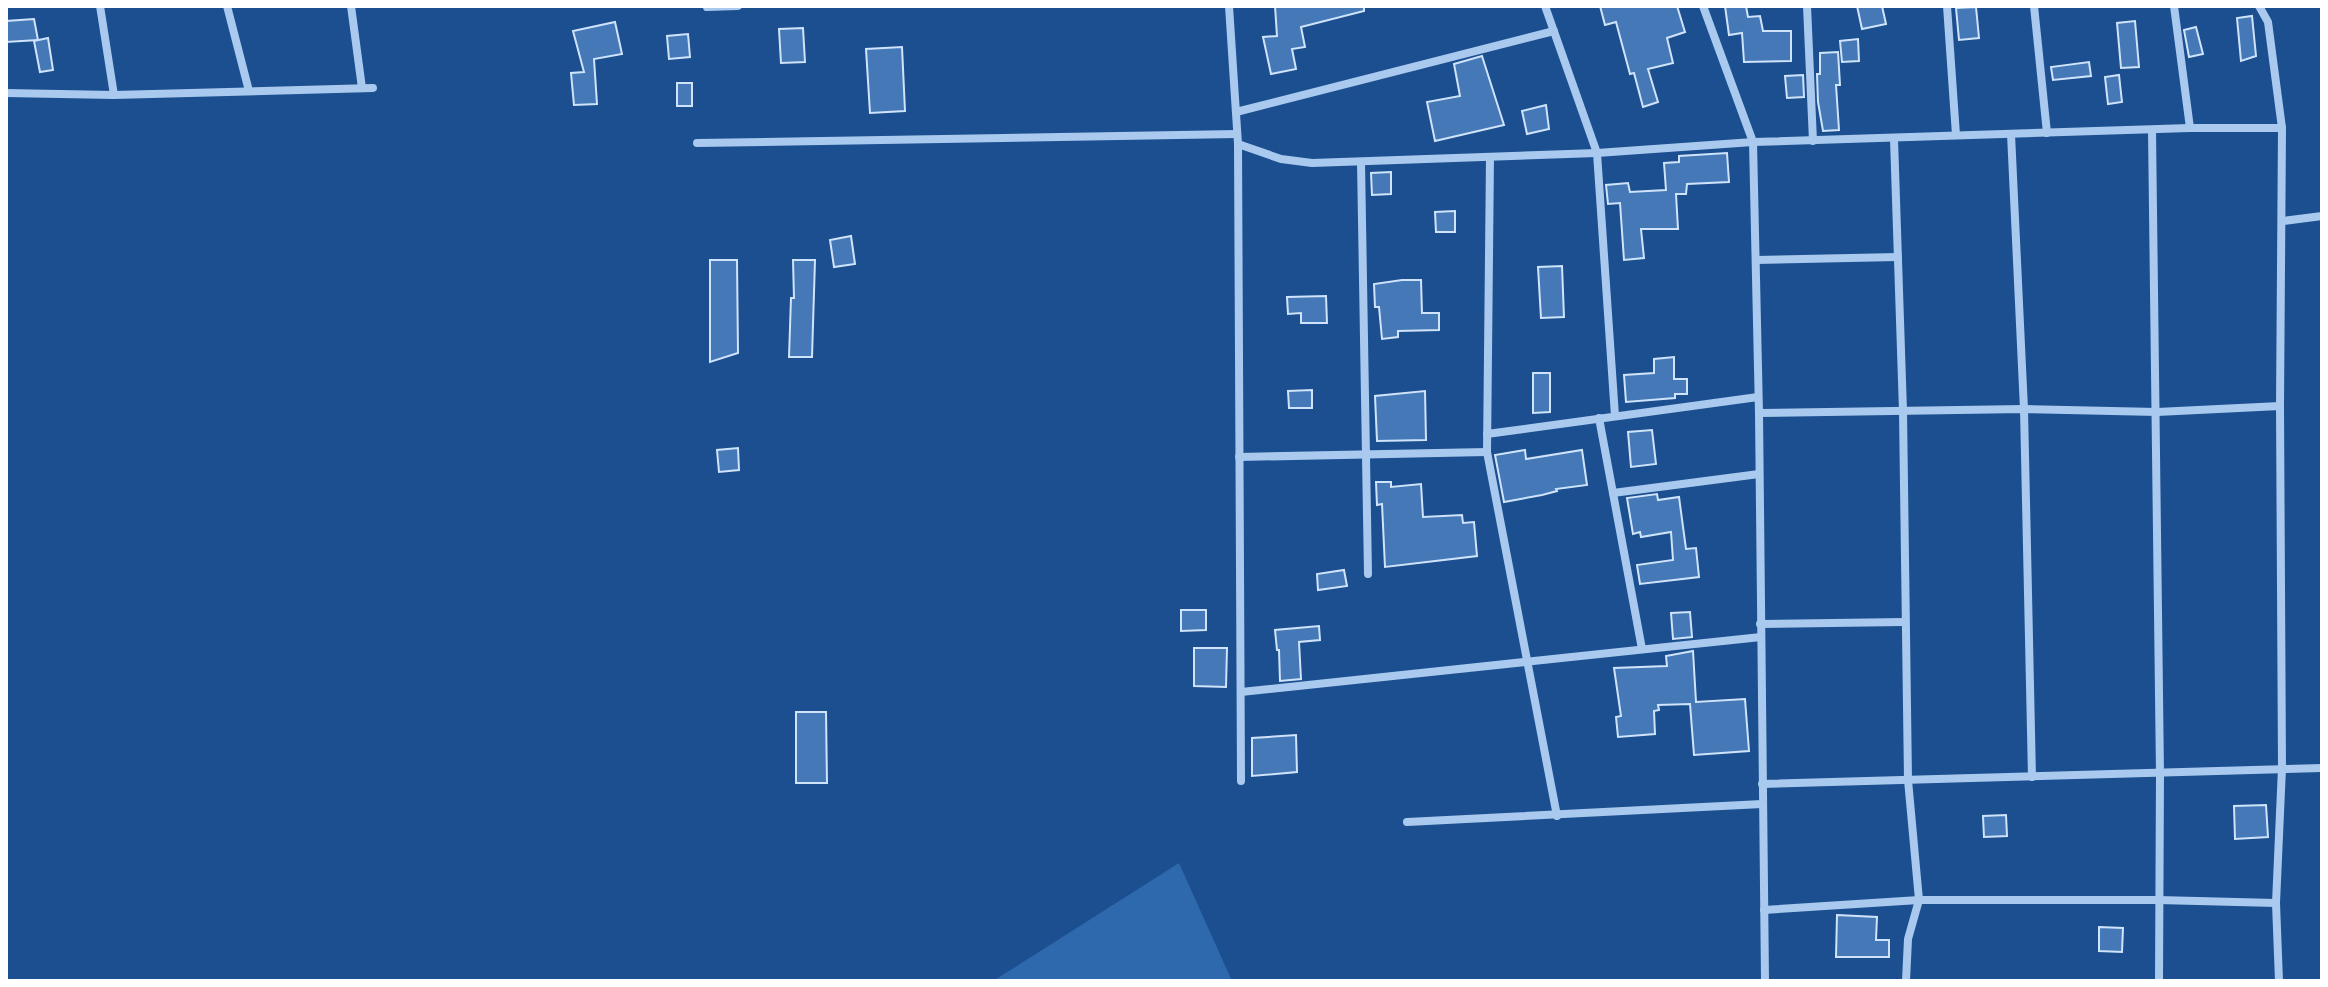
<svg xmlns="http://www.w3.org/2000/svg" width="2328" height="987" viewBox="0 0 2328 987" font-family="'Alegreya Sans',sans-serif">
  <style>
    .green { fill: #2e69ad }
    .building { fill: #4478b7; stroke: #cfe3fa; stroke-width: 2 }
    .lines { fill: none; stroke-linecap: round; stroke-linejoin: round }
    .street { stroke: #a9c9ee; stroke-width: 8 }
  </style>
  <rect width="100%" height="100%" fill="#1b4f8f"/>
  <polygon class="green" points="1179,863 1232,981 993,981"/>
  <g class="building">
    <polygon points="1275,6 1364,6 1364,11 1301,27 1305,47 1292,49 1296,69 1271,74 1263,37 1277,36"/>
    <polygon points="1600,6 1677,6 1685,32 1667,38 1673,63 1648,69 1658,102 1643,107 1634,73 1630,74 1616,22 1605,25"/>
    <polygon points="1725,6 1746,6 1748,17 1760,16 1763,31 1791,31 1791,61 1744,62 1742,33 1729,35"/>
    <polygon points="1857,6 1882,6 1886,24 1862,29"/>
    <polygon points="1976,7 1979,38 1959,40 1956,8"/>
    <polygon points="2252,16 2256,56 2241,61 2237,18"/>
    <polygon points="34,19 38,40 6,42 6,21"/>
    <polygon points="2135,21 2139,67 2121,68 2117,23"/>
    <polygon points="615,22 622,54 594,59 597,104 574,105 571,73 584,72 573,31"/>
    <polygon points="2196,27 2203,54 2189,57 2184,30"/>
    <polygon points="803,28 805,62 781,63 779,29"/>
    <polygon points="688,34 690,57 669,59 667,36"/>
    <polygon points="48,38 53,70 40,72 34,41"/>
    <polygon points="1858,39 1859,61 1842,62 1840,41"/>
    <polygon points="902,47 905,111 870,113 866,49"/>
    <polygon points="1838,52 1840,85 1836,85 1839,130 1823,131 1818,102 1817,74 1820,74 1820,53"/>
    <polygon points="1482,56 1504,125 1435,141 1427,102 1460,96 1454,64"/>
    <polygon points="2089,62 2091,76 2053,80 2051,67"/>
    <polygon points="1803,75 1804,97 1787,98 1785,76"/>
    <polygon points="2119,75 2122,102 2108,104 2105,77"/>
    <rect x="677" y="83" width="15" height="23"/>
    <polygon points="1546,105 1549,129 1527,134 1522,111"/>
    <polygon points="1727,153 1729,182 1687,184 1686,194 1676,194 1678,229 1641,229 1644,258 1624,260 1620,203 1608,204 1606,185 1628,183 1630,192 1666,190 1664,163 1679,162 1679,156"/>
    <polygon points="1391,172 1391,194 1372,195 1371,173"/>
    <polygon points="1455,211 1455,232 1436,232 1435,212"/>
    <polygon points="851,236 855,264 834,267 830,240"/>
    <polygon points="710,260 737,260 738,353 710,362"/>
    <polygon points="793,260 815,260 812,357 789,357 791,298 794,298"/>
    <polygon points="1562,266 1564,317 1541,318 1538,267"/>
    <polygon points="1402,280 1421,280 1422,313 1439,313 1439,330 1398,331 1398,337 1382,339 1379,307 1375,307 1374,284"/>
    <polygon points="1326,296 1327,323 1301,323 1301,313 1288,314 1287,297"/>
    <polygon points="1674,357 1674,379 1687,379 1687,394 1675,394 1675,398 1626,402 1624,375 1654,373 1654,359"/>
    <polygon points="1533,373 1550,373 1550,412 1533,413"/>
    <polygon points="1312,390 1312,408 1289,408 1288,391"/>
    <polygon points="1425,391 1426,440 1377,441 1375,396"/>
    <polygon points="1652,430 1656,464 1631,467 1628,432"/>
    <polygon points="738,448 739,470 719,472 717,450"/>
    <polygon points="1525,450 1526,459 1582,450 1587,485 1556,489 1557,491 1542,495 1504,502 1495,455"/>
    <polygon points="1376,482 1391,482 1391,487 1421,484 1423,517 1462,515 1463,523 1474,522 1477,556 1385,567 1382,504 1377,505"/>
    <polygon points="1657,494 1658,500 1679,497 1686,549 1696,548 1699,577 1640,584 1637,565 1673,560 1671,532 1641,537 1640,532 1633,534 1627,498"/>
    <polygon points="1344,570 1347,586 1318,590 1317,574"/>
    <polygon points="1181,610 1206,610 1206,630 1181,631"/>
    <polygon points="1690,612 1692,637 1673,639 1671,613"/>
    <polygon points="1319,626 1320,640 1299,642 1301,679 1280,681 1279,650 1277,650 1275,630"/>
    <polygon points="1194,648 1227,648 1226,687 1194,686"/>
    <polygon points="1693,651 1696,702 1745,699 1749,751 1694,755 1690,704 1658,705 1659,710 1654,711 1655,734 1618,737 1616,717 1621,716 1614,668 1667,666 1666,656"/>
    <polygon points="796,712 826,712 827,783 796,783"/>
    <polygon points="1296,735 1297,772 1252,776 1252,738"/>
    <polygon points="2266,805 2268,837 2235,839 2234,806"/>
    <polygon points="2006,815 2007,836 1984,837 1983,816"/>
    <polygon points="1837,915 1877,917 1876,940 1889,940 1889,957 1836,957"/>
    <polygon points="2099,927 2123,928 2122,952 2099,951"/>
  </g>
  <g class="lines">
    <g class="street">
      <polyline points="100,6 114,95"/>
      <polyline points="227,6 249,91"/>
      <polyline points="351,6 362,88"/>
      <polyline points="1229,6 1238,144 1241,781"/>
      <polyline points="1545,6 1597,153 1615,416"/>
      <polyline points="1703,6 1753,142 1759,413 1765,981"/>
      <polyline points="1807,6 1813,141"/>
      <polyline points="1947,6 1956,135"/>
      <polyline points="2034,6 2047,133"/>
      <polyline points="2174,6 2190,128"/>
      <polyline points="2259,6 2268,22 2282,128 2280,406 2282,768 2276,903 2279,981"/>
      <polyline points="707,7 738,6"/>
      <polyline points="6,93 114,95 373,88"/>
      <polyline points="1236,112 1554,31"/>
      <polyline points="2152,130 2160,774 2159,981"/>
      <polyline points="2011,134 2024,409 2032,777"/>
      <polyline points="1894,139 1903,411 1908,780 1919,900 1908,939 1906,981"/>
      <polyline points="697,143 1237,134"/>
      <polyline points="1238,144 1281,159 1312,163 1597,153 1753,142 2190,128 2282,128"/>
      <polyline points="1490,157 1487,452 1557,816"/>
      <polyline points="1361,162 1368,574"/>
      <polyline points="2283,221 2322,216"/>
      <polyline points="1756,260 1898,257"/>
      <polyline points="1759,413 2024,409 2157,412 2280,406"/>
      <polyline points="1599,418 1642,649"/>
      <polyline points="1487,434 1758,397"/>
      <polyline points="1239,457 1487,452"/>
      <polyline points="1613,493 1759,474"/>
      <polyline points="1760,624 1904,622"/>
      <polyline points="1241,692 1761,637"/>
      <polyline points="1762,784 2322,768"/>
      <polyline points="1407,822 1762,804"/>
      <polyline points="1764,910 1919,900 2158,900 2276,903"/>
    </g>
  </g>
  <rect width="2328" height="987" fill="none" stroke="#ffffff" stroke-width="16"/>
</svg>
